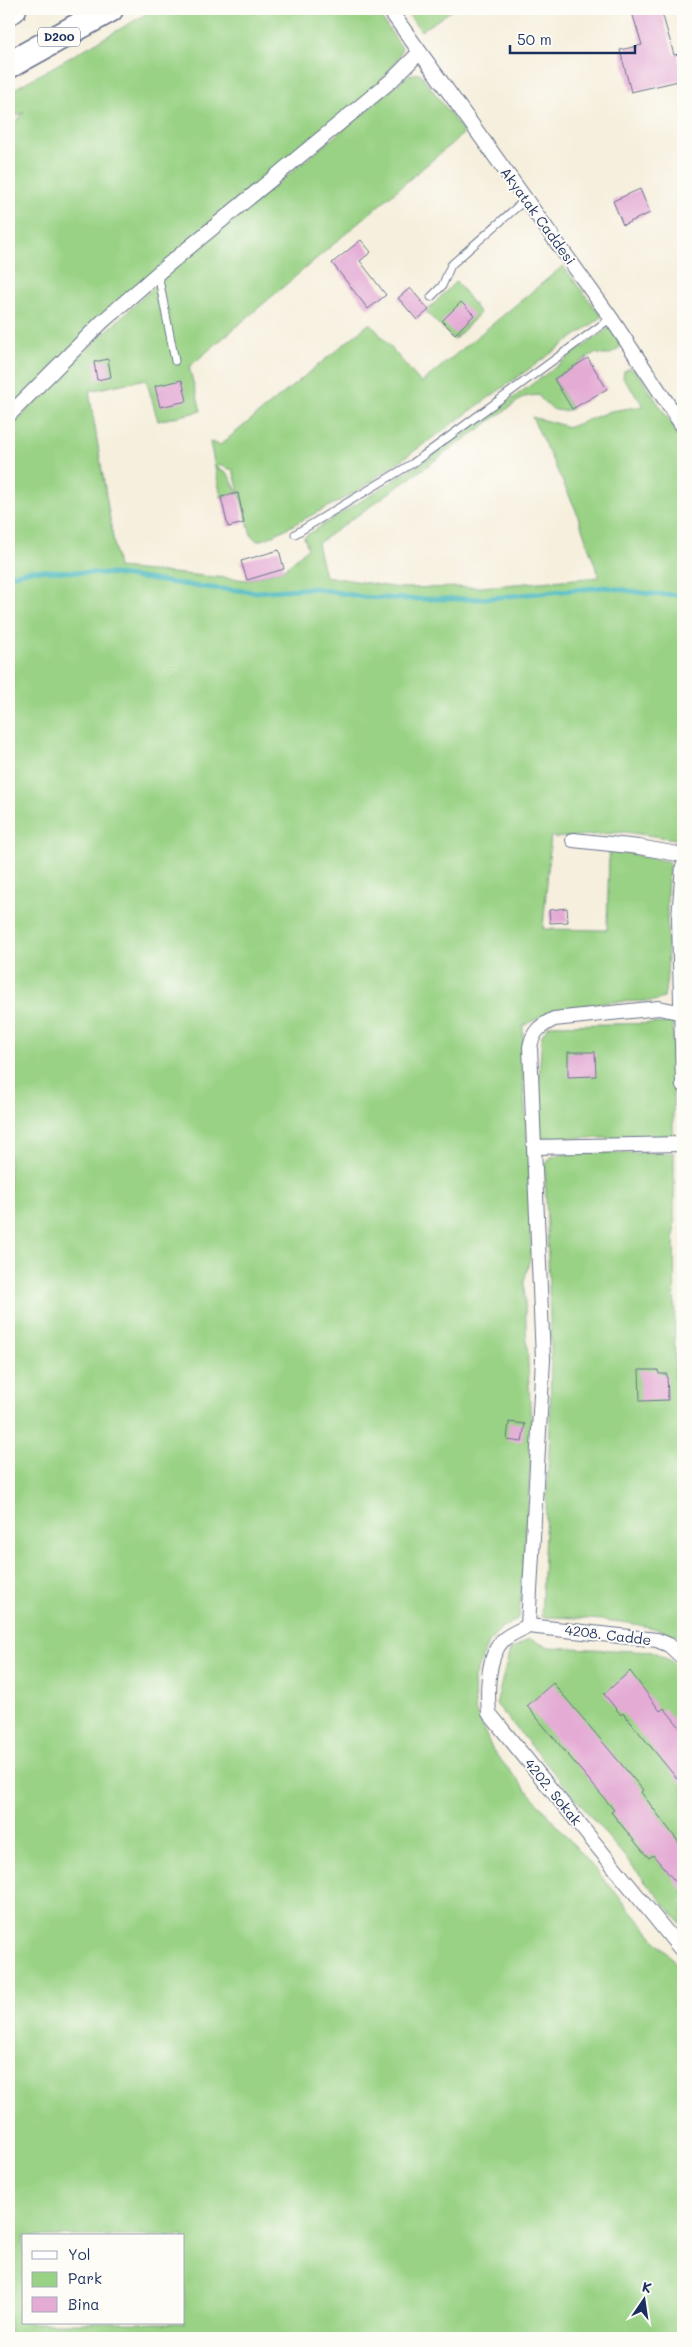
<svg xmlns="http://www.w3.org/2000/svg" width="692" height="2347" viewBox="0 0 692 2347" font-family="Mali,sans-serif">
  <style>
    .green { fill: #99d284; stroke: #5a8071; fill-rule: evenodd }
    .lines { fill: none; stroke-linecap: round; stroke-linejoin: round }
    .stream { stroke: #49b8be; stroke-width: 5 }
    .building { fill: #e4acd5 }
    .lane-casing { stroke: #68728a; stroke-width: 9 }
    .street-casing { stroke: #68728a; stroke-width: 16 }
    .highway-casing { stroke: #68728a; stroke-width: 29 }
    .lane { stroke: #fff; stroke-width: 7 }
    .street { stroke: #fff; stroke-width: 14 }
    .highway { stroke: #fff; stroke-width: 26 }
    .labels { text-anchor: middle; stroke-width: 4; stroke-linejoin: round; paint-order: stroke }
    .shield { fill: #fdfcf7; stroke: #5f6c8c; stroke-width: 1 }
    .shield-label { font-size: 12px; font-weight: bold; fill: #1b2f5e }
    .street-label { font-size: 14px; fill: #1b2f5e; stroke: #fdfcf7 }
  </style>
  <rect width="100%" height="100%" fill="#fdfcf7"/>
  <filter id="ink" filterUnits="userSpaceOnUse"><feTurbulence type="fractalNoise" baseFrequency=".02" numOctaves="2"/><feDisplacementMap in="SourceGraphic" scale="10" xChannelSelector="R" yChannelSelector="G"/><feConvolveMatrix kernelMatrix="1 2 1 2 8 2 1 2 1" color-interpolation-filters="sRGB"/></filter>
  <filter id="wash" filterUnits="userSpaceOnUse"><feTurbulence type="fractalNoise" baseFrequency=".0096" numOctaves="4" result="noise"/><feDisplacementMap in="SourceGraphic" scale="20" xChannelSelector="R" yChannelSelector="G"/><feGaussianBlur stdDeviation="1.12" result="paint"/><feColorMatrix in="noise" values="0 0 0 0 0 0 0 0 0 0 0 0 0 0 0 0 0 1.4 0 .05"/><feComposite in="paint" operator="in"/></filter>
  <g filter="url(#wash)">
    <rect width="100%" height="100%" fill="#f6efdd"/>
    <g class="green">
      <path d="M155 9H375L402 48C396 70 372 88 356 105L9 412V131L24 112 9 120V92Z"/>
      <polygon points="404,9 454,9 421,31"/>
      <path d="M420 73 464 133 189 367 201 411 158 421 146 379 89 391 118 568 248 580 284 569 308 548 304 537 439 452 609 328 619 339 620 347C612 355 606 357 595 353L554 379 572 409C555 414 549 408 538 395L524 397 317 544 325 576 398 588 480 587 599 577 575 508 532 417 569 427 611 411 644 406 623 378 624 371 630 368 638 373 683 441V840L625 832 554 838 551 835 543 929 607 930 609 852H623L670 862C662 907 673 953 664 998L654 1001 610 1002 556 1009 523 1026V1078L529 1165 531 1254 524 1282 532 1447 519 1618 501 1629 487 1645 474 1678 475 1710 493 1751 683 1971V2338H9V429L83 353 167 275 409 75ZM24 2236H184V2323H24Z"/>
      <polygon points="563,266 602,317 358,491 268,538 257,541 251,535 233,470 219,465 218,469 228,474 238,493 221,497 210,442 220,445 370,323 421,383"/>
      <polygon points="456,281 480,313 454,340 426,312"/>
      <polygon points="673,1023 673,1134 657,1138 540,1138 539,1079 542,1035 549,1025"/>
      <path d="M571 1153H674L675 1403H683V1641C662 1621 572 1617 541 1617L550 1429 551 1349 545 1166 551 1157Z"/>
      <polygon points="529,1639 549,1647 654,1652 671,1661 683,1676 683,1926 496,1704 510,1650"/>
    </g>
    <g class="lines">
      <polyline class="stream" points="9,576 31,570 113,574 201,587 256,592 313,588 363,597 403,599 479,599 605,587 650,594 683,595"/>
    </g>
    <g id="blocks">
      <g class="building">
        <polygon points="631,9 661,9 674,55 678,54 683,80 631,92 620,50 642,45"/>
        <polygon points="640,189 650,213 623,225 613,201"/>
        <polygon points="361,240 371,252 360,261 386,295 368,309 332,263"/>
        <polygon points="410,288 429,310 417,320 398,298"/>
        <polygon points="461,302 474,315 455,334 442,321"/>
        <polygon points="588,358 607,389 572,409 554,379"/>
        <polygon points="108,359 111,377 97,380 94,362"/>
        <polygon points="182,380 187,401 160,407 155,386"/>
        <polygon points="238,493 244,523 228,527 221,497"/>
        <polygon points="279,550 284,569 247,580 241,561"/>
        <polygon points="567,908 568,922 550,923 549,910"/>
        <polygon points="568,1052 595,1052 596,1076 568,1077"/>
        <polygon points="639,1370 658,1370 659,1374 667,1374 668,1400 640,1401"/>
        <polygon points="509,1422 525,1424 522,1442 507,1440"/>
        <polygon points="630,1671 660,1711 664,1708 683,1731 683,1786 623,1713 621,1715 604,1694"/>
        <polygon points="553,1683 643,1790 641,1792 683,1848 683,1891 653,1855 649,1858 640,1848 611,1812 614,1810 527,1706"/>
      </g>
    </g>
  </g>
  <g filter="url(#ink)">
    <use href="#blocks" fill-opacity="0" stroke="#68728a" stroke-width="1"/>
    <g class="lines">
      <g class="lane-casing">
        <g id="lane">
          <polyline points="158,274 175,361"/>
          <polyline points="431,297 442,286 451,265 526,199"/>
          <polyline points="295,534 413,463 611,318"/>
        </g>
      </g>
      <g class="street-casing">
        <g id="street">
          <polyline points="389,9 611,318 683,427"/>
          <polyline points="9,415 102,322 158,273 392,80 419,53"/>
          <polyline points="573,840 639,847 683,855"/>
          <polyline points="683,866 679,918 683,1085"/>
          <path d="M683 1013 659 1008 554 1019C540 1026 533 1031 530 1047L534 1147 683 1144"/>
          <polyline points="528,1626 543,1359 534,1147"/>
          <path d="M528 1626C520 1630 510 1634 503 1640 487 1656 487 1692 489 1713L683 1952"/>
          <polyline points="528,1626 657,1640 669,1645 683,1658"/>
        </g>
      </g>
      <g class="highway-casing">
        <g id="highway">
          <polyline points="9,11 13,9"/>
          <polyline points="9,65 110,9"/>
        </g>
      </g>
      <use href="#lane" class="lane"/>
      <use href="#street" class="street"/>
      <use href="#highway" class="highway"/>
    </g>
  </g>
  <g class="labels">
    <rect class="shield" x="38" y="27.5" width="42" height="19" rx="4"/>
    <g class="shield-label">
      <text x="59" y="41">D200</text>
    </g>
    <g class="street-label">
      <text transform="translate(538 216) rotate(54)" y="5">Akyatak Caddesi</text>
      <text transform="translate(608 1635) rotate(7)" y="5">4208. Cadde</text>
      <text transform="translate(553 1792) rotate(51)" y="5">4202. Sokak</text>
    </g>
  </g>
  <rect width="692" height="2347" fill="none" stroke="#fdfcf7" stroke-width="30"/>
  <rect x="22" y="2234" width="162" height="90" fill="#fdfcf7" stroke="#a3aaba"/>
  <rect x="32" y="2251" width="25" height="8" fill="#ffffff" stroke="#a3aaba"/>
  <text x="68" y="2260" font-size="15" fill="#1b2f5e">Yol</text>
  <rect x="32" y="2272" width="25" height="15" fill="#99d284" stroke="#a3aaba"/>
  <text x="68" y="2284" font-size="15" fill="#1b2f5e">Park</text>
  <rect x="32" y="2297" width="25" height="15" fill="#e4acd5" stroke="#a3aaba"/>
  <text x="68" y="2310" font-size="15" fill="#1b2f5e">Bina</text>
  <g transform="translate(644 2300) rotate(13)" stroke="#fdfcf7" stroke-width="4" paint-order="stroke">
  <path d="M0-4L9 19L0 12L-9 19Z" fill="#1b2f5e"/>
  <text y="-8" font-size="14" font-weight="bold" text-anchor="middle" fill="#1b2f5e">K</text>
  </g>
  <path d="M510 45v8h125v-8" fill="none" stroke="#1b2f5e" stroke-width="2.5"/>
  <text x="517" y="45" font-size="15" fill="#1b2f5e" stroke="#fdfcf7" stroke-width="4" paint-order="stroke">50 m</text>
</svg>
